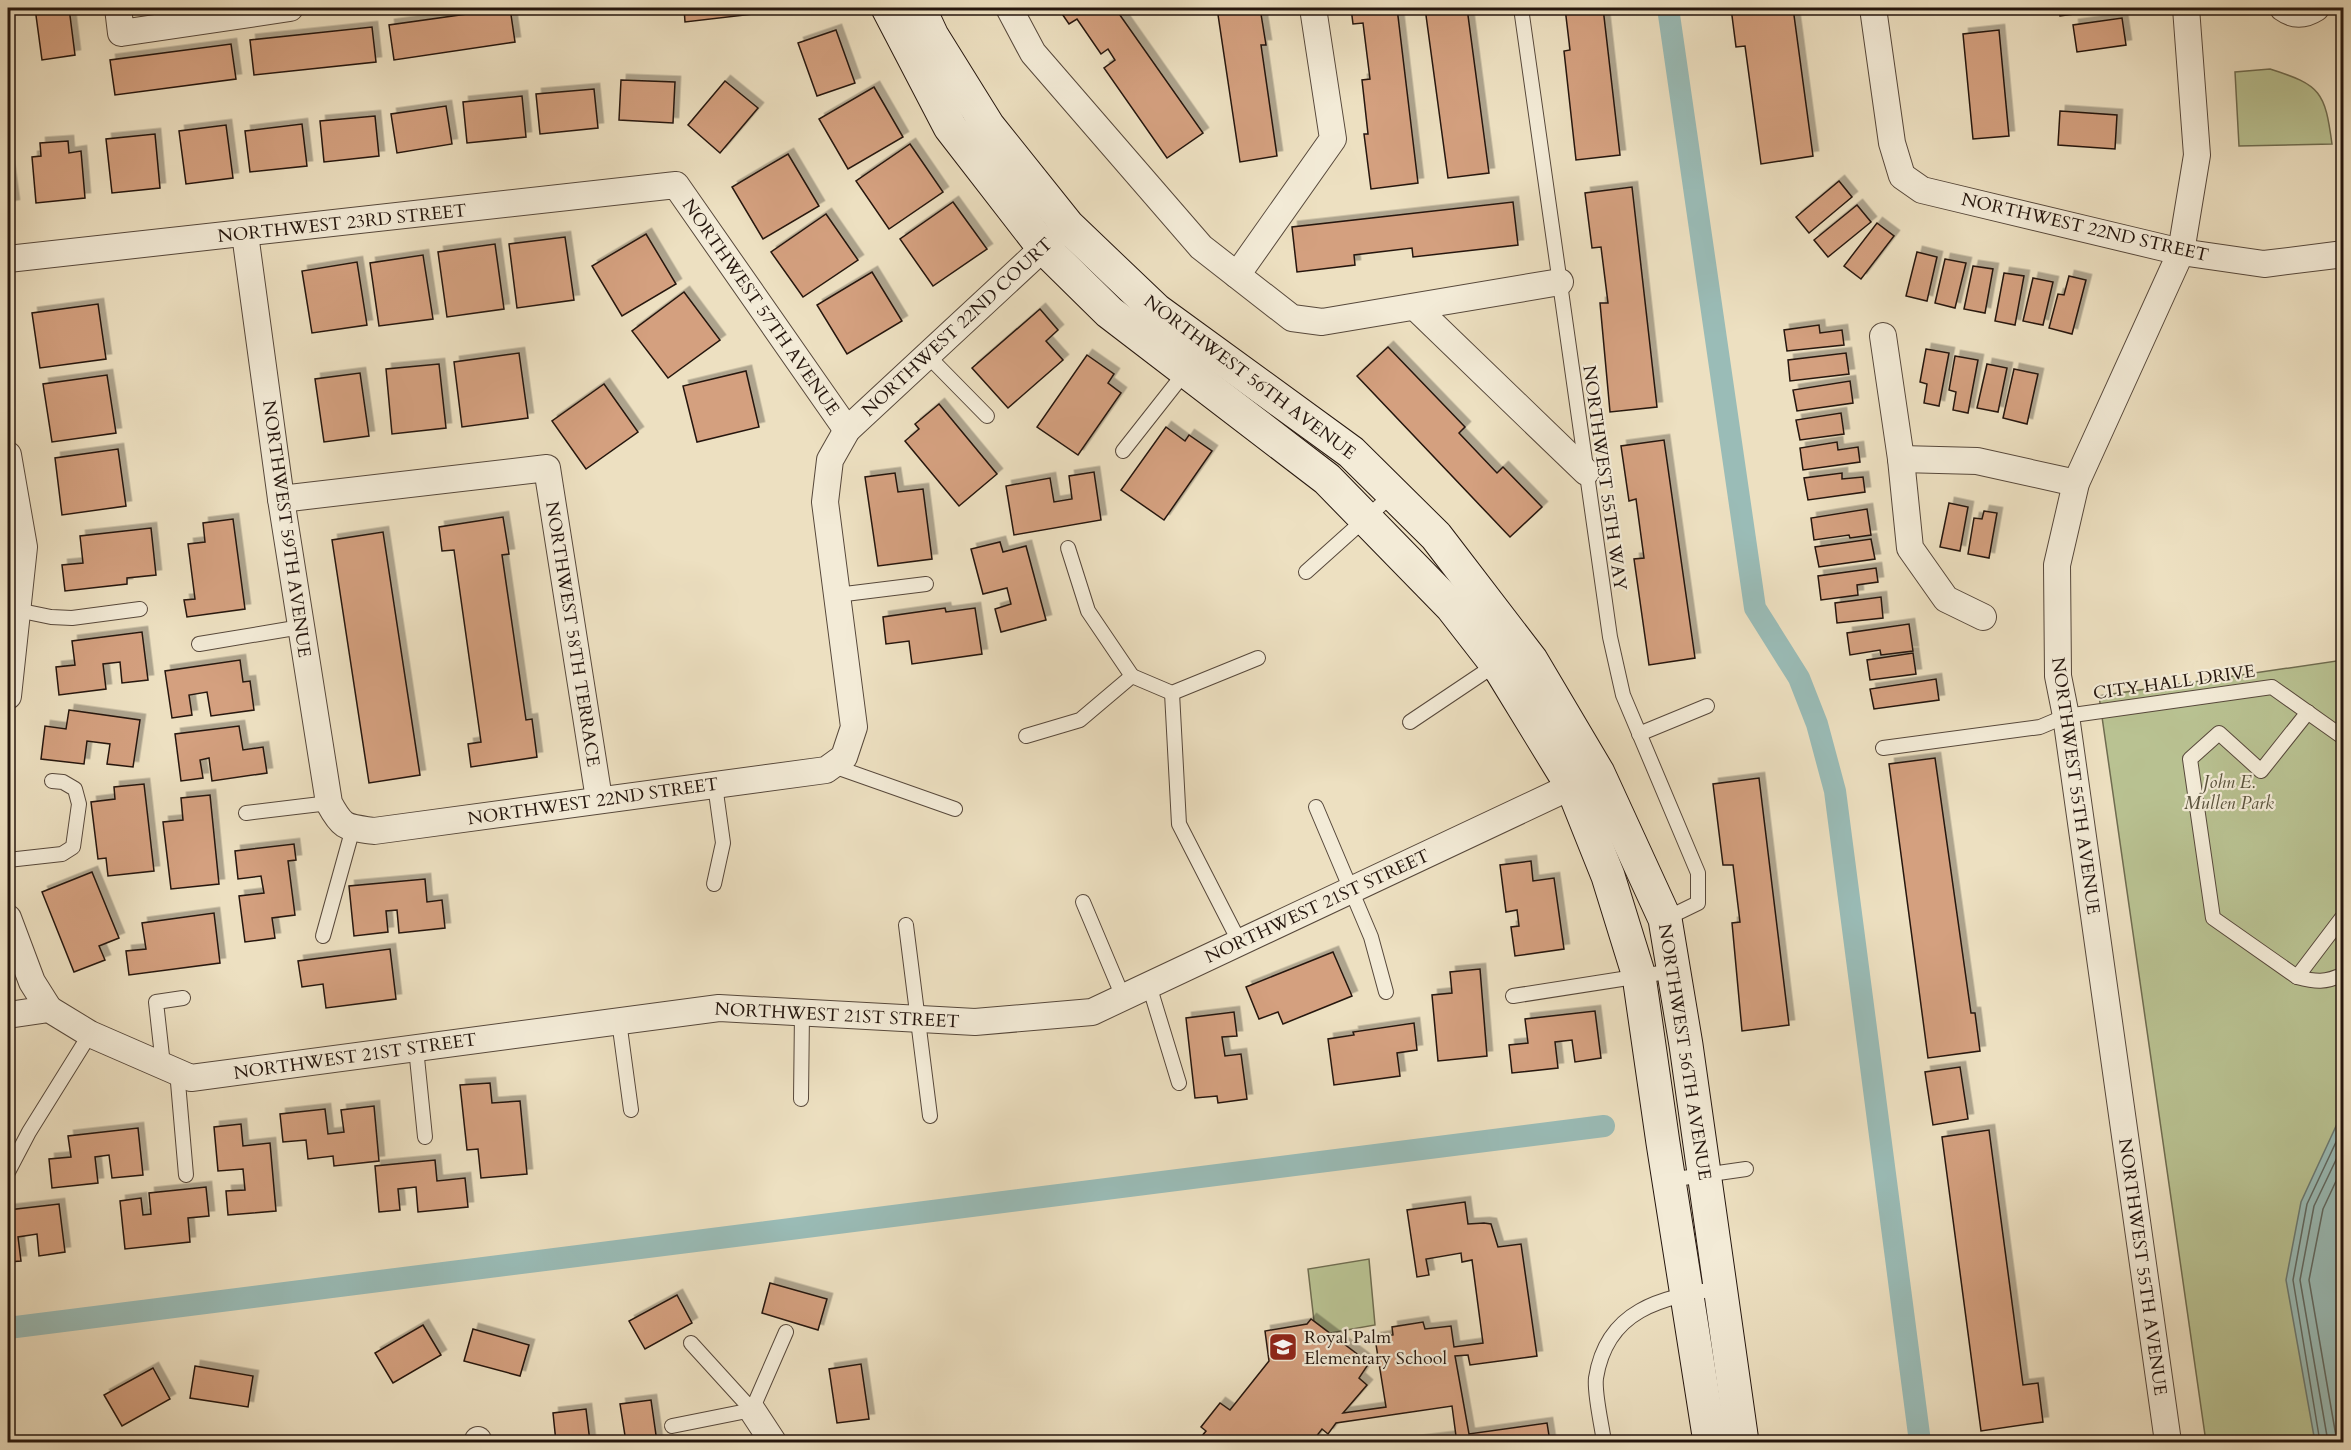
<svg xmlns="http://www.w3.org/2000/svg" width="2351" height="1450" viewBox="0 0 2351 1450" font-family="Cardo,serif">
  <style>
    .green { fill: #b9c292; stroke: #6f6c50; stroke-width: 1.5 }
    .water { fill: #9abcb7; stroke: #6b7a73; stroke-width: 1.5 }
    .lines { fill: none; stroke-linecap: round; stroke-linejoin: round }
    .shore { stroke: #606962; stroke-width: 1.5 }
    .canal { stroke: #9abcb7; stroke-width: 22 }
    .building { fill: #d4a07f; stroke: #25160e; stroke-width: 1.5; filter: url(#shadow) }
    .lane-casing { stroke: #57483b; stroke-width: 16 }
    .street-casing { stroke: #57483b; stroke-width: 28 }
    .secondary-casing { stroke: #25160e; stroke-width: 35 }
    .lane { stroke: #f3ebd7; stroke-width: 14 }
    .street { stroke: #f3ebd7; stroke-width: 26 }
    .secondary { stroke: #f3ebd7; stroke-width: 33 }
    .labels { text-anchor: middle; stroke-width: 4.5; stroke-linejoin: round; paint-order: stroke }
    .street-label { font-size: 18px; fill: #25160e; stroke: #f3ebd7 }
    .park-label { font-size: 18px; font-style: italic; fill: #59523c; stroke: #f3ebd7 }
    .poi-label { font-size: 18px; fill: #25160e; stroke: #f3ebd7; text-anchor: start }
  </style>
  <defs>
    <filter id="shadow"><feDropShadow dx="5.5" dy="-5.5" stdDeviation="0" flood-color="#0004"/></filter>
  </defs>
  <rect width="100%" height="100%" fill="#ede0c1"/>
  <filter id="stains"><feTurbulence type="fractalNoise" baseFrequency=".00333" numOctaves="4"/><feColorMatrix values="0 0 0 0 .2 0 0 0 0 .09 0 0 0 0 .02 0 0 0 .5 -.17"/></filter>
  <radialGradient id="worn" r=".72"><stop offset=".6" stop-color="#630" stop-opacity="0"/><stop offset="1" stop-color="#630" stop-opacity=".3"/></radialGradient>
  <g class="green">
    <path d="M2270 69C2321 85 2325 92 2332 144L2239 146 2235 72Z"/>
    <polygon points="2343,660 2343,1442 2206,1442 2099,696"/>
    <polygon points="1369,1259 1375,1325 1330,1333 1314,1321 1308,1269"/>
  </g>
  <polygon class="water" points="2343,1111 2343,1442 2315,1442 2286,1280 2301,1202"/>
  <g class="lines">
    <g class="shore">
      <polyline points="2320,1442 2293,1280 2307,1204 2344,1125"/>
      <polyline points="2328,1442 2300,1280 2314,1206 2344,1143"/>
      <polyline points="2337,1442 2309,1280 2323,1209 2344,1164"/>
    </g>
    <g class="canal">
      <polyline points="1668,8 1755,608 1799,678 1817,724 1835,791 1920,1442"/>
      <polyline points="8,1328 1604,1126"/>
    </g>
  </g>
  <g class="building">
    <polygon points="35,8 69,8 75,55 42,60"/>
    <polygon points="510,8 515,42 394,60 389,25"/>
    <polygon points="684,8 804,8 685,22"/>
    <polygon points="1058,8 1115,8 1203,133 1167,158 1104,68 1115,60 1108,49 1101,54 1077,19 1069,24"/>
    <polygon points="1217,8 1260,8 1266,45 1261,45 1277,156 1240,162"/>
    <polygon points="1351,8 1397,8 1418,183 1371,189 1364,134 1368,134 1362,80 1370,79 1363,23 1353,24"/>
    <polygon points="1425,8 1467,8 1489,173 1448,178"/>
    <polygon points="1565,8 1603,8 1620,155 1576,160 1564,51 1570,50"/>
    <polygon points="1731,8 1793,8 1813,156 1761,164 1745,46 1736,47"/>
    <polygon points="2059,8 2120,8 2060,16"/>
    <polygon points="2122,18 2126,45 2077,52 2073,25"/>
    <polygon points="372,27 376,62 254,75 250,40"/>
    <polygon points="836,30 855,83 817,96 798,43"/>
    <polygon points="1999,30 2009,136 1973,139 1963,34"/>
    <polygon points="231,44 236,79 115,95 110,60"/>
    <polygon points="621,80 675,82 673,123 619,120"/>
    <polygon points="725,81 758,108 720,153 688,125"/>
    <polygon points="874,87 903,137 848,169 819,119"/>
    <polygon points="594,89 598,128 540,134 536,94"/>
    <polygon points="522,96 526,137 467,143 463,102"/>
    <polygon points="446,106 452,144 397,153 391,114"/>
    <polygon points="2060,111 2117,115 2115,149 2058,145"/>
    <polygon points="375,116 379,156 324,162 320,121"/>
    <polygon points="302,124 307,166 250,172 245,131"/>
    <polygon points="226,125 233,178 186,184 179,131"/>
    <polygon points="155,134 160,188 112,193 106,139"/>
    <polygon points="68,141 69,153 81,151 85,198 36,203 32,157 41,156 40,143"/>
    <polygon points="910,144 943,192 889,229 856,181"/>
    <polygon points="788,154 819,206 763,239 732,187"/>
    <polygon points="8,161 14,205 8,206"/>
    <polygon points="1839,181 1852,197 1809,233 1796,217"/>
    <polygon points="1632,187 1657,407 1610,412 1600,303 1608,303 1601,247 1592,248 1585,193"/>
    <polygon points="953,202 987,249 933,286 900,239"/>
    <polygon points="1513,202 1518,245 1413,257 1412,248 1354,255 1355,265 1297,272 1292,227"/>
    <polygon points="1857,205 1871,222 1828,257 1814,240"/>
    <polygon points="826,214 858,260 803,297 771,252"/>
    <polygon points="1877,223 1894,236 1861,279 1844,266"/>
    <polygon points="646,234 676,284 622,316 592,266"/>
    <polygon points="565,237 574,300 517,308 509,244"/>
    <polygon points="495,244 504,309 447,317 438,252"/>
    <polygon points="1917,252 1937,257 1927,301 1906,296"/>
    <polygon points="423,255 433,319 379,326 370,263"/>
    <polygon points="1945,259 1966,263 1955,308 1935,303"/>
    <polygon points="357,262 367,325 312,333 302,271"/>
    <polygon points="1973,266 1993,269 1985,313 1964,309"/>
    <polygon points="872,272 902,321 847,354 817,305"/>
    <polygon points="2004,273 2024,276 2015,325 1995,321"/>
    <polygon points="2069,276 2086,280 2072,334 2049,328 2058,294 2064,295"/>
    <polygon points="2033,278 2053,282 2043,325 2023,321"/>
    <polygon points="684,292 720,340 668,378 632,331"/>
    <polygon points="98,304 106,359 40,368 32,313"/>
    <polygon points="1040,309 1058,330 1046,341 1063,360 1008,408 972,368"/>
    <polygon points="1819,325 1820,333 1842,330 1844,345 1787,351 1784,330"/>
    <polygon points="1388,347 1465,427 1459,433 1497,473 1503,467 1542,507 1510,537 1357,376"/>
    <polygon points="1926,349 1949,353 1939,406 1924,403 1927,384 1920,382"/>
    <polygon points="519,353 528,418 462,427 454,362"/>
    <polygon points="1846,353 1849,374 1790,381 1788,360"/>
    <polygon points="1087,355 1114,374 1108,383 1121,393 1078,455 1037,427"/>
    <polygon points="1955,356 1978,360 1968,413 1953,410 1956,392 1949,390"/>
    <polygon points="439,364 446,428 392,434 386,369"/>
    <polygon points="1987,364 2007,368 1998,412 1977,408"/>
    <polygon points="2014,369 2038,374 2027,424 2003,418"/>
    <polygon points="746,371 759,427 697,442 683,386"/>
    <polygon points="360,373 369,436 324,442 315,379"/>
    <polygon points="107,375 116,433 52,442 43,384"/>
    <polygon points="1850,381 1853,403 1797,411 1793,390"/>
    <polygon points="604,384 638,432 586,469 552,421"/>
    <polygon points="939,404 997,474 959,506 905,441 919,429 915,424"/>
    <polygon points="1841,413 1844,434 1800,440 1796,420"/>
    <polygon points="1166,427 1185,441 1189,435 1212,451 1164,520 1121,490"/>
    <polygon points="1664,440 1695,658 1649,665 1634,559 1644,558 1636,499 1629,501 1621,446"/>
    <polygon points="1837,442 1838,450 1858,447 1860,462 1803,470 1800,448"/>
    <polygon points="118,449 126,506 62,515 55,458"/>
    <polygon points="1094,472 1101,520 1014,535 1006,486 1050,478 1054,502 1072,499 1069,476"/>
    <polygon points="895,473 898,492 923,489 932,559 878,566 865,477"/>
    <polygon points="1842,473 1842,479 1863,477 1865,492 1808,500 1804,478"/>
    <polygon points="1949,503 1968,507 1960,551 1940,547"/>
    <polygon points="1867,509 1871,535 1850,538 1849,535 1814,540 1811,518"/>
    <polygon points="1984,511 1997,513 1989,558 1968,554 1974,518 1982,519"/>
    <polygon points="503,517 509,554 502,555 526,720 532,719 537,757 471,767 468,744 481,742 454,550 442,551 439,527"/>
    <polygon points="233,519 245,609 187,617 184,600 195,599 188,544 205,542 203,523"/>
    <polygon points="151,528 156,575 127,578 127,584 65,591 62,565 83,563 80,536"/>
    <polygon points="383,532 420,775 369,783 332,540"/>
    <polygon points="1871,539 1875,559 1819,567 1815,547"/>
    <polygon points="1000,542 1003,552 1026,546 1046,620 1001,632 995,609 1011,604 1007,588 983,594 971,549"/>
    <polygon points="1876,568 1878,582 1857,585 1858,595 1821,600 1818,576"/>
    <polygon points="1881,597 1883,618 1837,623 1835,603"/>
    <polygon points="945,608 946,612 975,608 982,654 912,664 909,641 886,644 883,617"/>
    <polygon points="1909,624 1913,651 1881,655 1880,650 1850,655 1847,633"/>
    <polygon points="142,632 148,680 122,683 120,662 103,664 106,689 59,695 56,667 75,665 72,641"/>
    <polygon points="1913,653 1916,674 1870,680 1867,660"/>
    <polygon points="240,660 243,682 250,681 254,710 211,716 207,692 189,695 192,715 172,718 165,671"/>
    <polygon points="1936,679 1939,700 1874,709 1870,689"/>
    <polygon points="69,710 140,720 133,767 107,764 110,744 87,741 84,764 41,759 45,726 66,729"/>
    <polygon points="239,726 243,750 263,747 267,773 212,781 209,758 200,760 203,778 181,781 175,734"/>
    <polygon points="1935,758 1971,1013 1975,1013 1980,1051 1928,1058 1889,764"/>
    <polygon points="1759,778 1789,1025 1742,1031 1732,923 1740,922 1733,865 1723,865 1713,784"/>
    <polygon points="144,784 154,871 108,876 106,858 98,859 91,802 115,799 114,787"/>
    <polygon points="210,795 219,884 171,889 163,822 183,820 181,798"/>
    <polygon points="294,844 296,860 288,861 295,915 272,918 275,938 245,942 239,896 264,893 261,876 238,879 235,851"/>
    <polygon points="1531,861 1533,881 1554,878 1564,949 1515,956 1511,927 1519,926 1517,910 1506,912 1500,865"/>
    <polygon points="92,872 119,938 99,946 105,960 74,972 42,892"/>
    <polygon points="425,879 427,902 442,900 445,928 399,933 397,910 386,911 388,932 354,936 349,886"/>
    <polygon points="214,913 220,963 129,975 126,951 146,949 142,923"/>
    <polygon points="390,949 396,999 326,1008 323,984 302,987 298,961"/>
    <polygon points="1333,952 1352,996 1283,1024 1278,1012 1259,1019 1246,987"/>
    <polygon points="1480,969 1487,1056 1438,1061 1432,995 1452,993 1450,972"/>
    <polygon points="1595,1011 1601,1058 1575,1062 1572,1040 1555,1042 1558,1068 1512,1073 1509,1045 1528,1043 1525,1019"/>
    <polygon points="1234,1012 1237,1036 1222,1037 1225,1056 1241,1054 1247,1099 1218,1103 1217,1096 1195,1098 1186,1018"/>
    <polygon points="1414,1023 1417,1050 1397,1053 1400,1076 1334,1085 1328,1039 1354,1035 1353,1032"/>
    <polygon points="1960,1067 1968,1119 1933,1125 1925,1072"/>
    <polygon points="490,1083 492,1103 520,1101 527,1174 481,1178 478,1149 467,1150 460,1085"/>
    <polygon points="374,1106 379,1161 334,1166 333,1156 308,1159 306,1140 283,1142 280,1114 325,1109 328,1134 344,1132 341,1110"/>
    <polygon points="241,1124 243,1146 270,1143 276,1211 228,1215 226,1191 245,1190 243,1169 218,1171 214,1127"/>
    <polygon points="138,1128 143,1175 112,1178 109,1155 95,1157 98,1183 52,1188 49,1159 71,1157 68,1136"/>
    <polygon points="1989,1130 2023,1385 2038,1383 2043,1422 1981,1431 1942,1137"/>
    <polygon points="435,1160 437,1181 465,1178 468,1207 418,1212 416,1187 398,1189 400,1210 379,1212 375,1166"/>
    <polygon points="206,1187 209,1216 188,1218 190,1242 125,1249 120,1201 141,1198 143,1215 151,1214 149,1193"/>
    <polygon points="1465,1202 1468,1224 1484,1223 1491,1224 1498,1247 1521,1244 1537,1356 1470,1365 1468,1355 1455,1356 1469,1434 1547,1423 1550,1442 1408,1442 1456,1436 1452,1406 1336,1423 1328,1434 1322,1429 1312,1442 1197,1442 1206,1431 1201,1427 1220,1403 1230,1410 1269,1361 1265,1331 1307,1324 1311,1319 1369,1363 1359,1378 1367,1385 1343,1413 1386,1407 1375,1338 1393,1335 1392,1327 1423,1322 1425,1329 1451,1326 1454,1347 1483,1343 1472,1260 1462,1262 1461,1253 1426,1259 1429,1275 1417,1277 1407,1210"/>
    <polygon points="59,1204 65,1252 39,1256 37,1234 18,1237 21,1261 8,1262 8,1210"/>
    <polygon points="770,1283 827,1299 818,1330 762,1313"/>
    <polygon points="677,1295 692,1323 645,1349 629,1321"/>
    <polygon points="423,1325 441,1355 393,1383 375,1353"/>
    <polygon points="473,1329 529,1345 520,1376 464,1361"/>
    <polygon points="861,1364 869,1419 837,1423 829,1369"/>
    <polygon points="195,1366 253,1376 248,1407 190,1398"/>
    <polygon points="153,1368 170,1399 122,1426 104,1395"/>
    <polygon points="651,1400 657,1442 626,1442 620,1404"/>
    <polygon points="586,1409 590,1442 556,1442 553,1413"/>
  </g>
  <g class="lines">
    <g class="lane-casing">
      <g id="lane">
        <polyline points="1521,8 1610,637 1623,695 1698,873 1698,903 1665,919"/>
        <polyline points="927,355 987,416"/>
        <polyline points="1123,451 1186,371"/>
        <polyline points="1068,548 1088,611 1132,676"/>
        <polyline points="1306,572 1393,494"/>
        <polyline points="837,595 926,584"/>
        <polyline points="17,610 51,617 72,618 140,609"/>
        <polyline points="199,644 301,627"/>
        <polyline points="1172,693 1179,824 1240,943"/>
        <polyline points="2308,712 2261,771 2219,733 2190,759 2213,918 2297,977 2344,915"/>
        <polyline points="1410,722 1498,663"/>
        <polyline points="1639,734 1707,706"/>
        <polyline points="1026,736 1080,720 1132,676 1172,693 1258,658"/>
        <polyline points="1883,748 2040,727 2066,716 2272,687 2344,738"/>
        <polyline points="833,766 955,809"/>
        <polyline points="1316,807 1371,937 1386,992"/>
        <polyline points="246,813 329,803"/>
        <polyline points="8,860 62,854 73,847 79,804 75,789 63,782 52,781"/>
        <polyline points="714,884 723,843 715,785"/>
        <polyline points="1083,902 1123,997"/>
        <polyline points="906,925 930,1116"/>
        <polyline points="323,936 353,828"/>
        <path d="M2297 977C2316 982 2325 983 2344 974"/>
        <polyline points="1149,985 1179,1083"/>
        <polyline points="1513,996 1673,971"/>
        <polyline points="619,1021 631,1110"/>
        <polyline points="416,1048 425,1137"/>
        <polyline points="163,1065 156,1002 183,998"/>
        <polyline points="177,1071 186,1175"/>
        <polyline points="801,1099 802,1012"/>
        <polyline points="8,1172 29,1132 90,1034"/>
        <polyline points="1669,1180 1746,1169"/>
        <polyline points="691,1343 752,1410"/>
        <polyline points="752,1410 786,1332"/>
        <polyline points="672,1426 752,1410"/>
        <path d="M1604 1442C1602 1426 1594 1393 1596 1378 1607 1309 1661 1298 1720 1288"/>
      </g>
    </g>
    <g class="street-casing">
      <g id="street">
        <polyline points="118,8 121,33 290,8"/>
        <polyline points="1009,8 1033,53 1201,247 1292,318 1322,322 1560,282"/>
        <polyline points="1873,8 1892,143 1902,176 1922,190 2181,252 2264,264 2344,254"/>
        <path d="M2283 8C2294 16 2305 15 2316 8"/>
        <path d="M245 234 281 499 329 803C343 829 346 827 374 831L826 770 844 757 854 727 825 502 830 460 847 430 1057 235"/>
        <polyline points="8,259 676,185 847,430"/>
        <polyline points="1237,275 1333,139 1313,8"/>
        <polyline points="1415,307 1586,472"/>
        <polyline points="1883,336 1901,459 1910,548 1946,599 1983,617"/>
        <polyline points="8,455 24,547 8,696"/>
        <polyline points="1901,459 1977,461 2076,483"/>
        <polyline points="281,499 547,468 599,799"/>
        <polyline points="8,918 32,982 49,1009"/>
        <polyline points="8,1015 49,1009 90,1034 191,1078 719,1008 975,1022 1092,1012 1589,778"/>
        <polyline points="752,1410 773,1442"/>
        <polyline points="478,1440 478,1442"/>
        <polyline points="2168,1442 2066,716 2058,676 2057,565 2076,483 2181,252 2197,155 2186,8"/>
      </g>
    </g>
    <g class="secondary-casing">
      <g id="secondary">
        <polyline points="888,8 950,127 1043,247 1109,312 1327,479 1452,607 1501,670 1572,786 1608,876 1639,976 1663,1143 1710,1442"/>
        <polyline points="919,8 932,36 988,126 1068,226 1156,310 1351,452 1436,536 1531,660 1598,773 1665,919 1686,1045 1742,1442"/>
      </g>
    </g>
    <use href="#lane" class="lane"/>
    <use href="#street" class="street"/>
    <use href="#secondary" class="secondary"/>
  </g>
  <defs>
    <g id="school-square" transform="scale(1.5)"><rect x="-9" y="-9" width="18" height="18" rx="4" fill="#8f2418" stroke="#f3ebd7"/><path d="M0-5L7-2L0 1L-7-2ZM-4 1L0 2.5L4 1V4Q0 6-4 4Z" fill="#fff"/></g>
  </defs>
  <g fill-rule="evenodd">
    <use href="#school-square" x="1283" y="1347"/>
  </g>
  <g class="labels">
    <g class="street-label">
      <text transform="translate(342 223) rotate(-6)" y="6">NORTHWEST 23RD STREET</text>
      <text transform="translate(2085 227) rotate(13)" y="6">NORTHWEST 22ND STREET</text>
      <text transform="translate(761 307) rotate(55)" y="6">NORTHWEST 57TH AVENUE</text>
      <text transform="translate(957 327) rotate(-43)" y="6">NORTHWEST 22ND COURT</text>
      <text transform="translate(1250 377) rotate(37)" y="6">NORTHWEST 56TH AVENUE</text>
      <text transform="translate(1605 478) rotate(82)" y="6">NORTHWEST 55TH WAY</text>
      <text transform="translate(287 529) rotate(82)" y="6">NORTHWEST 59TH AVENUE</text>
      <text transform="translate(573 634) rotate(81)" y="6">NORTHWEST 58TH TERRACE</text>
      <text transform="translate(2174 682) rotate(-8)" y="6">CITY HALL DRIVE</text>
      <text transform="translate(2076 786) rotate(82)" y="6">NORTHWEST 55TH AVENUE</text>
      <text transform="translate(593 801) rotate(-8)" y="6">NORTHWEST 22ND STREET</text>
      <text transform="translate(1317 906) rotate(-25)" y="6">NORTHWEST 21ST STREET</text>
      <text transform="translate(837 1015) rotate(3)" y="6">NORTHWEST 21ST STREET</text>
      <text transform="translate(1685 1052) rotate(81)" y="6">NORTHWEST 56TH AVENUE</text>
      <text transform="translate(355 1056) rotate(-8)" y="6">NORTHWEST 21ST STREET</text>
      <text transform="translate(2143 1267) rotate(82)" y="6">NORTHWEST 55TH AVENUE</text>
    </g>
    <g class="park-label">
      <text x="2229" y="788">John E.<tspan x="2229" dy="21">Mullen Park</tspan></text>
    </g>
    <g class="poi-label">
      <text x="1304" y="1343">Royal Palm<tspan x="1304" dy="21">Elementary School</tspan></text>
    </g>
  </g>
  <rect width="2351" height="1450" fill="none" stroke="#ede0c1" stroke-width="30"/>
  <rect x="9" y="9" width="2333" height="1432" fill="none" stroke="#25160e" stroke-width="3"/>
  <rect x="15" y="15" width="2321" height="1420" fill="none" stroke="#25160e" stroke-width="1.5"/>
  <rect width="100%" height="100%" filter="url(#stains)"/>
  <rect width="100%" height="100%" fill="url(#worn)"/>
</svg>
